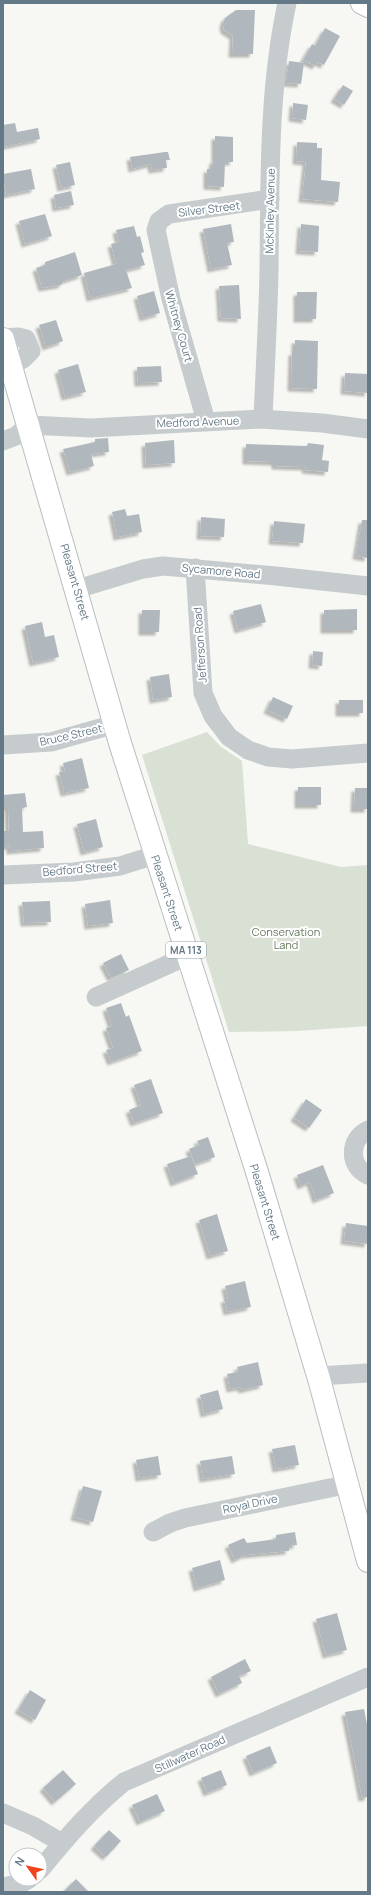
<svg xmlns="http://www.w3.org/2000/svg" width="371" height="1895" viewBox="0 0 371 1895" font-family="Manrope,sans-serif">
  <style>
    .green { fill: #d9e0d4 }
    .building { fill: #b0b8bd; filter: url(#shadow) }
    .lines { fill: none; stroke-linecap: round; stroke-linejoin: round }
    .major-casing { stroke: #b9bec1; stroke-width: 24 }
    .minor { stroke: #c6cbcd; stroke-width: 19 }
    .major { stroke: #fff; stroke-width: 22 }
    .labels { text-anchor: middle; stroke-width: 4; stroke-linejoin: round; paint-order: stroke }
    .shield { fill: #fff; stroke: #92a1ab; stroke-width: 1 }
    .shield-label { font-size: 10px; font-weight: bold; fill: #647987 }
    .street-label { font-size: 11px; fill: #647987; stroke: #fff }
    .park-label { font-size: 11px; fill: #66795f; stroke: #fff }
  </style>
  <defs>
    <filter id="shadow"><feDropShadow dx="-3.5" dy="3.5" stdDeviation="1" flood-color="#0004"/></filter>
  </defs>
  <rect width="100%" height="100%" fill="#f7f7f4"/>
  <polygon class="green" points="207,732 220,746 242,761 248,844 341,867 368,865 368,1026 297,1031 229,1032 142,755"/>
  <g class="building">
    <polygon points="236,10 255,10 253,54 232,54 233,36 224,30 223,24 225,18"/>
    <polygon points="325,28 340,36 324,65 318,62 316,66 303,60 312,44 315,46"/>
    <polygon points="289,61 304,63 301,84 286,83"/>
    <polygon points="343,85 353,91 344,105 334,99"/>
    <polygon points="293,103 308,105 306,120 292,118"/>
    <polygon points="15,123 17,132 38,128 40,139 3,147 3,125"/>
    <polygon points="215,136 233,137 233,162 225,162 224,187 207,186 207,169 212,169 213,160 215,160"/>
    <polygon points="297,142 317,143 317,148 322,148 321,180 340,182 338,202 302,199 306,162 296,161"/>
    <polygon points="165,152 168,152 170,160 166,160 167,168 152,170 151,164 132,169 130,157"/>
    <polygon points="70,162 75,185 61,188 56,165"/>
    <polygon points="31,169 35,189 6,195 3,174"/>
    <polygon points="71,191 74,205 56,208 54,195"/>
    <polygon points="45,214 52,236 25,244 19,221"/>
    <polygon points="231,224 234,242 227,243 232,265 211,269 203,229"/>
    <polygon points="301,224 319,226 318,252 299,251"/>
    <polygon points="134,226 137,237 140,236 144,252 141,253 145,265 126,270 132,288 90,298 84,273 116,264 111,244 119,242 116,230"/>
    <polygon points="75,252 82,275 64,281 61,285 42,288 36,268 45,265 45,262"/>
    <polygon points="239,285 241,319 221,318 219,286"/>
    <polygon points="154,291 160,313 143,318 137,296"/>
    <polygon points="297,292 317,292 316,319 297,319"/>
    <polygon points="56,320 63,341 46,347 39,325"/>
    <polygon points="295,340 318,341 317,389 291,388 292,352 295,352"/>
    <polygon points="78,364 86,392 65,397 58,370"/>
    <polygon points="161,366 162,382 138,383 137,367"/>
    <polygon points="345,373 368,374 368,393 344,391"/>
    <polygon points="108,438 109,452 91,454 94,466 70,472 63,449 95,442 95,439"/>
    <polygon points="174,440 175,463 146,465 145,443"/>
    <polygon points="308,443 324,445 322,460 329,461 328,472 305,470 306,467 275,466 275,462 246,461 246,444 307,446"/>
    <polygon points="125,509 127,516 139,514 142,532 117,537 112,512"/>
    <polygon points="201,517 225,519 224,537 200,536"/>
    <polygon points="362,520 368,520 368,558 356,556"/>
    <polygon points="274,521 305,524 303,543 272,541"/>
    <polygon points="261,604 266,622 238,630 233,611"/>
    <polygon points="357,609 357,630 324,630 324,610"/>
    <polygon points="142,610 160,610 159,632 142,632"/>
    <polygon points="42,622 45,637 54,635 59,657 33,663 25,626"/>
    <polygon points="313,651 323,652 322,666 312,665"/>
    <polygon points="169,674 172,697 153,700 150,677"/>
    <polygon points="273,697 293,706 287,719 267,710"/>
    <rect x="339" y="700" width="24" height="13"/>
    <polygon points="82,758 89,788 64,793 59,772 65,771 63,763"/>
    <rect x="298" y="787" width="23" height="18"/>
    <polygon points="355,788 368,788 368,809 354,809"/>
    <polygon points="25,793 27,807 22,808 23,832 43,831 44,848 10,851 10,846 3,847 3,831 9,831 8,807 3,807 3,795"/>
    <polygon points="96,819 103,847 84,852 77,824"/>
    <polygon points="110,900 113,923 88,926 85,904"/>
    <polygon points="50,901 51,922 24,923 22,902"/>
    <polygon points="121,954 129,970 111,978 103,963"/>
    <polygon points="121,1003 126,1017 129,1015 142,1051 111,1062 106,1050 113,1048 106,1028 112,1026 106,1008"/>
    <polygon points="151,1079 163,1113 134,1123 129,1110 141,1105 134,1085"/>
    <polygon points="306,1099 322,1110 309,1128 294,1118"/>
    <polygon points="208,1137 215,1157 195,1164 189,1149 199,1145 197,1141"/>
    <polygon points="191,1156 198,1174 174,1183 167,1164"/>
    <polygon points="323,1165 334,1193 316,1200 310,1182 301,1186 297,1175"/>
    <polygon points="217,1214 228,1251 210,1256 199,1220"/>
    <polygon points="346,1223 368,1226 368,1244 344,1241"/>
    <polygon points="245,1281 251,1307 227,1312 224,1299 228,1299 225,1286"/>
    <polygon points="258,1362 263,1385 242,1390 241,1387 230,1389 227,1374 238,1372 237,1367"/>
    <polygon points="218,1390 223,1409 204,1414 200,1395"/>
    <polygon points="295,1445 299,1465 276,1469 272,1449"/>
    <polygon points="158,1456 161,1475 139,1478 136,1460"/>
    <polygon points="232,1456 235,1474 203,1479 200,1461"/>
    <polygon points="83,1486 102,1491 93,1522 74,1517"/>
    <polygon points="295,1532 297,1545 289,1546 289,1551 245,1555 235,1560 228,1545 244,1538 247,1543 276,1539 276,1535"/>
    <polygon points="220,1560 225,1580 197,1588 192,1568"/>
    <polygon points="337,1613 347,1650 326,1655 316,1619"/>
    <polygon points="245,1659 251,1671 239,1676 242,1683 219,1694 211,1677"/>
    <polygon points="30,1690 46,1700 35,1720 18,1710"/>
    <polygon points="364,1709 368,1729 368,1797 362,1798 345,1712"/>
    <polygon points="270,1746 277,1763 253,1773 246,1756"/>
    <polygon points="63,1770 76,1784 55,1802 43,1788"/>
    <polygon points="221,1770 227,1785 207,1793 201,1778"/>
    <polygon points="157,1794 165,1811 140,1822 132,1805"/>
    <polygon points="109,1830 121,1841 106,1857 94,1846"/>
    <polygon points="76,1879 89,1892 63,1892"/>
  </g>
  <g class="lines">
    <g class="major-casing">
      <g id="major">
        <polyline points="362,3 368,6"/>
        <polyline points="3,339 120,743 257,1172 319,1379 368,1561"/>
      </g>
    </g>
    <g class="minor">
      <polyline points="3,338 18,337 26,339 31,351 23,359 11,365"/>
      <path d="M263 419C265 370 268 321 269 271 270 182 268 91 287 3"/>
      <polyline points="206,421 171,299 156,230 159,221 169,214 270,199"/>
      <polyline points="3,441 16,436 29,425 91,428 261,419 322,423 368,429"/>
      <polyline points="195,568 203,693 213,716 229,737 248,750 268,757 292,759 368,753"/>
      <polyline points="77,589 143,569 163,566 276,576 368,586"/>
      <polyline points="3,745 51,742 115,724"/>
      <polyline points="3,875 74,872 120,866 155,855"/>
      <polyline points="96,997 187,956"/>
      <path d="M368 1130C349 1139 348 1166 368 1175"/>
      <polyline points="318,1376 368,1373"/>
      <polyline points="153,1532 170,1523 185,1518 349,1484"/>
      <polyline points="3,1813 33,1826 62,1843"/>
      <path d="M40 1870C66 1838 92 1808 124 1782L368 1677"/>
      <polyline points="3,1887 22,1883 29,1879"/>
    </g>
    <use href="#major" class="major"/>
  </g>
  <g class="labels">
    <rect class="shield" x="166" y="942" width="40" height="16" rx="3"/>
    <g class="shield-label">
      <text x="186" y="954">MA 113</text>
    </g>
    <g class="street-label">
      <text transform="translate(209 209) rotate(-7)" y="4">Silver Street</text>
      <text transform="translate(270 211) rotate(-89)" y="4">McKinley Avenue</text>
      <text transform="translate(179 326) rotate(74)" y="4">Whitney Court</text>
      <text transform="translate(198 422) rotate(-2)" y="4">Medford Avenue</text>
      <text transform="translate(221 571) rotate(5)" y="4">Sycamore Road</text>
      <text transform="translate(75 582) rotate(74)" y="4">Pleasant Street</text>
      <text transform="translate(200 645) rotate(-94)" y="4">Jefferson Road</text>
      <text transform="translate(71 735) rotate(-13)" y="4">Bruce Street</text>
      <text transform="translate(80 869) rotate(-5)" y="4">Bedford Street</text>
      <text transform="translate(167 893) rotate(72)" y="4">Pleasant Street</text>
      <text transform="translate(265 1202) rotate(73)" y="4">Pleasant Street</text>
      <text transform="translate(250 1504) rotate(-12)" y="4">Royal Drive</text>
      <text transform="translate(190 1754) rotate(-24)" y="4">Stillwater Road</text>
    </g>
    <g class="park-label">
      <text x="286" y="936">Conservation<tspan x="286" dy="13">Land</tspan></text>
    </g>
  </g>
  <rect width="371" height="1895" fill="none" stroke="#647987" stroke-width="8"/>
  <g transform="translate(28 1867) rotate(303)"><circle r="19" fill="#ffffff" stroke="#c1c9cf"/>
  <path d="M0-3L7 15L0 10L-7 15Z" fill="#f0431b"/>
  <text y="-6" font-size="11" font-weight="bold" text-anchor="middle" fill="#647987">N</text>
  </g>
</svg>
